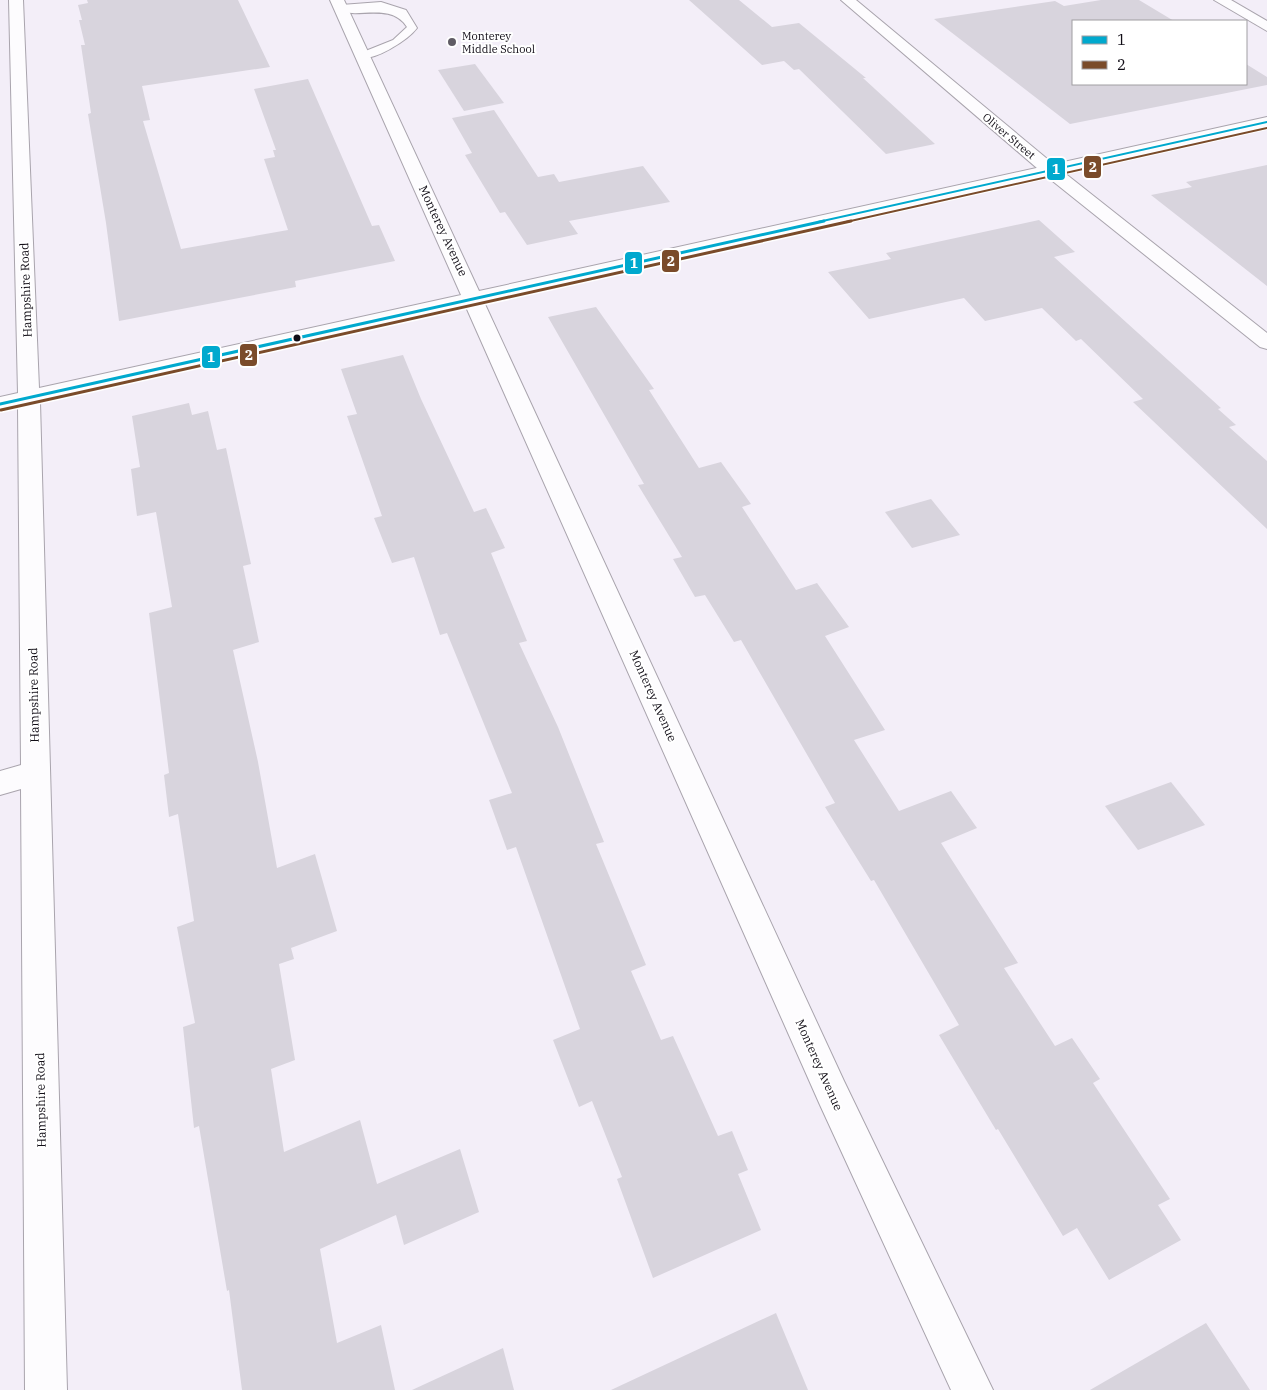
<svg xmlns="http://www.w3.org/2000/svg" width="1267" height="1390" viewBox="0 0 1267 1390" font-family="'IBM Plex Serif',serif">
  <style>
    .building { fill: #d8d4dd }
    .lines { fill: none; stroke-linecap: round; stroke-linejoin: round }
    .service-casing { stroke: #a9a4ad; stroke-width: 2 }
    .minor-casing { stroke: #a9a4ad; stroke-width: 2 }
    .tertiary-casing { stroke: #a9a4ad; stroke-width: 2 }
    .service { fill: #fdfcfe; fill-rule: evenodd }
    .minor { fill: #fdfcfe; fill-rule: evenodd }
    .tertiary { fill: #fdfcfe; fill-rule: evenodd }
    .bus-1-far1-casing { stroke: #fff; stroke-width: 4 }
    .bus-1-casing { stroke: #fff; stroke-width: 6 }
    .bus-2-far1-casing { stroke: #fff; stroke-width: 4 }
    .bus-2-casing { stroke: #fff; stroke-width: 6 }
    .bus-1-far1 { stroke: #00a9ce; stroke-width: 2 }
    .bus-1 { stroke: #00a9ce; stroke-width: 3 }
    .bus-2-far1 { stroke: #7a4b2a; stroke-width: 2 }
    .bus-2 { stroke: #7a4b2a; stroke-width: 3 }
    .poi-dot { fill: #605c65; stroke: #fff; stroke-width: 2 }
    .bus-dot { fill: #110d16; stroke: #fff; stroke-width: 2 }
    .labels { text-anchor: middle; stroke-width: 4; stroke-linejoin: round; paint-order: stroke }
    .far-poi-label { font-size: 11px; fill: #110d16; stroke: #fff; text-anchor: start }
    .far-street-label { font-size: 11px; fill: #110d16; stroke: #fff }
    .street-label { font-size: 12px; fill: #110d16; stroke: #fff }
    .line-badge { stroke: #fff; stroke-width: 2 }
    .badge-label { font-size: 14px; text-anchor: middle; font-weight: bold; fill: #fff }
  </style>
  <rect width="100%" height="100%" fill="#f3eef8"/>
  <g class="building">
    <polygon points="87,0 238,0 270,67 142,86 150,120 143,121 181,249 288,230 264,159 275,157 273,150 276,150 254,89 308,79 372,226 379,225 395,261 295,281 296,287 119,321 106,223 88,114 91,113 81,45 85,45 79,20 82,20 78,5 88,3"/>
    <polygon points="689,0 739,0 772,27 799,23 866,78 863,78 935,144 886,154 799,69 794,70 784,61 762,65"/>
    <polygon points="1101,0 1139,0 1174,21 1073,21 1073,84 1246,84 1246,64 1267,77 1267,85 1070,124 934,19 1055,1 1064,6"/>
    <polygon points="475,64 504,103 464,111 438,70"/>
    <polygon points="494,110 538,177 554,174 559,182 643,166 670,202 569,221 578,234 527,245 505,212 500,213 465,155 472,153 452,118"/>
    <polygon points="1267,165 1267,286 1151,195 1192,187 1186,182"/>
    <polygon points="1039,220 1075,252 1054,257 1221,408 1218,409 1236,425 1229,427 1267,461 1267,529 1133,402 1143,399 1081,339 1076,341 1042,308 985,321 964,298 869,319 828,272 891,259 886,253"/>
    <polygon points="596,307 654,389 649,390 699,468 721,462 751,504 742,507 796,590 817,583 849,627 825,636 885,730 854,740 899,811 951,791 977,828 941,843 1018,963 1004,968 1055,1046 1072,1038 1100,1079 1093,1083 1170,1199 1158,1205 1181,1240 1109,1280 1077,1228 1063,1236 998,1129 996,1130 939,1035 959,1025 874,880 871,881 825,807 835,803 741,640 734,642 705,595 695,597 673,559 682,557 638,485 644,484 548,317"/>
    <polygon points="403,355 421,399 474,512 486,508 505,548 491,553 527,641 519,643 558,727 604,842 596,844 646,965 631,971 661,1040 673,1036 718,1136 732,1131 748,1170 738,1174 761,1230 653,1278 617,1179 622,1177 592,1101 579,1107 553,1040 580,1029 516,847 507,850 489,800 512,793 447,633 440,635 414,557 392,563 374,518 382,516 347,416 357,414 341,369"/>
    <polygon points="189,403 192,415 208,411 217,450 226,448 251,564 243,566 259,642 233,650 258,762 277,868 315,854 337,931 291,948 294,959 279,964 295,1060 271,1069 284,1152 360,1120 377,1184 460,1149 479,1212 404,1245 396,1215 320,1249 337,1343 381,1325 395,1390 242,1390 229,1290 227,1291 199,1126 194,1128 183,1027 195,1023 177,927 194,921 178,814 169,817 164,775 169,773 149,613 172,607 156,512 137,516 131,469 140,467 132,416"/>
    <polygon points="931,499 960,535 912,548 885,512"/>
    <polygon points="1171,782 1205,825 1138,850 1105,806"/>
    <polygon points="776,1313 808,1390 611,1390"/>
    <polygon points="1206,1323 1250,1390 1090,1390"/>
    <polygon points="503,1348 514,1390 412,1390"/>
  </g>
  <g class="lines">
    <g class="service-casing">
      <path id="service" d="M381 2 406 10 417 28C408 40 374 62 358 58V54L393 40 407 27C390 0 351 22 336 8L341 5Z"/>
    </g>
    <g class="minor-casing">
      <g id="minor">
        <polygon points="9,0 23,0 39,388 461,295 330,0 344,0 479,291 1267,117 1267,127 484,302 844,1081 993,1390 951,1390 820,1105 466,307 40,402 67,1390 25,1390 21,789 0,795 0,771 21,765 18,407 0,411 0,397 18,393"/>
        <polygon points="1214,0 1231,0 1267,21 1267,31"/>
      </g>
    </g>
    <g class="tertiary-casing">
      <polygon id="tertiary" points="841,0 856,0 1057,167 1267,333 1267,349 1260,347 1045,175"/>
    </g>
    <use href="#service" class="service"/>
    <use href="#minor" class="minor"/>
    <use href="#tertiary" class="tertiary"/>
    <g class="bus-1-far1-casing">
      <polyline id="bus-1-far1" points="818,222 1267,122"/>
    </g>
    <g class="bus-1-casing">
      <polyline id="bus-1" points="0,404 824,221"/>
    </g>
    <g class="bus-2-far1-casing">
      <polyline id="bus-2-far1" points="846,222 1267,128"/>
    </g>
    <g class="bus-2-casing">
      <polyline id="bus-2" points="1,410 851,221"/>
    </g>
    <use href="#bus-1-far1" class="bus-1-far1"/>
    <use href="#bus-1" class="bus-1"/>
    <use href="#bus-2-far1" class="bus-2-far1"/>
    <use href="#bus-2" class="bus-2"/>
  </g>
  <circle class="poi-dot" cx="452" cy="42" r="5"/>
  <circle class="bus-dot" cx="297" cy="338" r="4.5"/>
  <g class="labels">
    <g class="far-poi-label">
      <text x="462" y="40">Monterey<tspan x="462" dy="13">Middle School</tspan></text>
    </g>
    <g class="far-street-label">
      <text transform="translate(1009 136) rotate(40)" y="4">Oliver Street</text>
    </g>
    <g class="street-label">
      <text transform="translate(443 231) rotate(65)" y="4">Monterey Avenue</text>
      <text transform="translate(26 290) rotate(-92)" y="4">Hampshire Road</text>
      <text transform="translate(34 695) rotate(-91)" y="4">Hampshire Road</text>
      <text transform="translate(653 696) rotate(66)" y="4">Monterey Avenue</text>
      <text transform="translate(819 1065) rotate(66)" y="4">Monterey Avenue</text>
      <text transform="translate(41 1100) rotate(-91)" y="4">Hampshire Road</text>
    </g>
  </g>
  <g class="line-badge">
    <rect x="1083" y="155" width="19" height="24" rx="5" fill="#7a4b2a"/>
    <rect x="1046" y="157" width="20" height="24" rx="5" fill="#00a9ce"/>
    <rect x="661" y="249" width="19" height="24" rx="5" fill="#7a4b2a"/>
    <rect x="624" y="251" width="19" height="24" rx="5" fill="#00a9ce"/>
    <rect x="239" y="343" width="19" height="24" rx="5" fill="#7a4b2a"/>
    <rect x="201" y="345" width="20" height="24" rx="5" fill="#00a9ce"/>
  </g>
  <g class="badge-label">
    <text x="1093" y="172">2</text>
    <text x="1056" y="174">1</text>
    <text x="671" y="266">2</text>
    <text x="634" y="268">1</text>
    <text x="249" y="360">2</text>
    <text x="211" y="362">1</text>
  </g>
  <rect x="1072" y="20" width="175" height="65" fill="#ffffff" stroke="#a09ea2"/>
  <rect x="1082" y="36" width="25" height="8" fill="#00a9ce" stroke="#a09ea2"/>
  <text x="1117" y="45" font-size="15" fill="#110d16">1</text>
  <rect x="1082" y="61" width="25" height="8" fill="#7a4b2a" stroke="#a09ea2"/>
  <text x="1117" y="70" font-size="15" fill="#110d16">2</text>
</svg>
